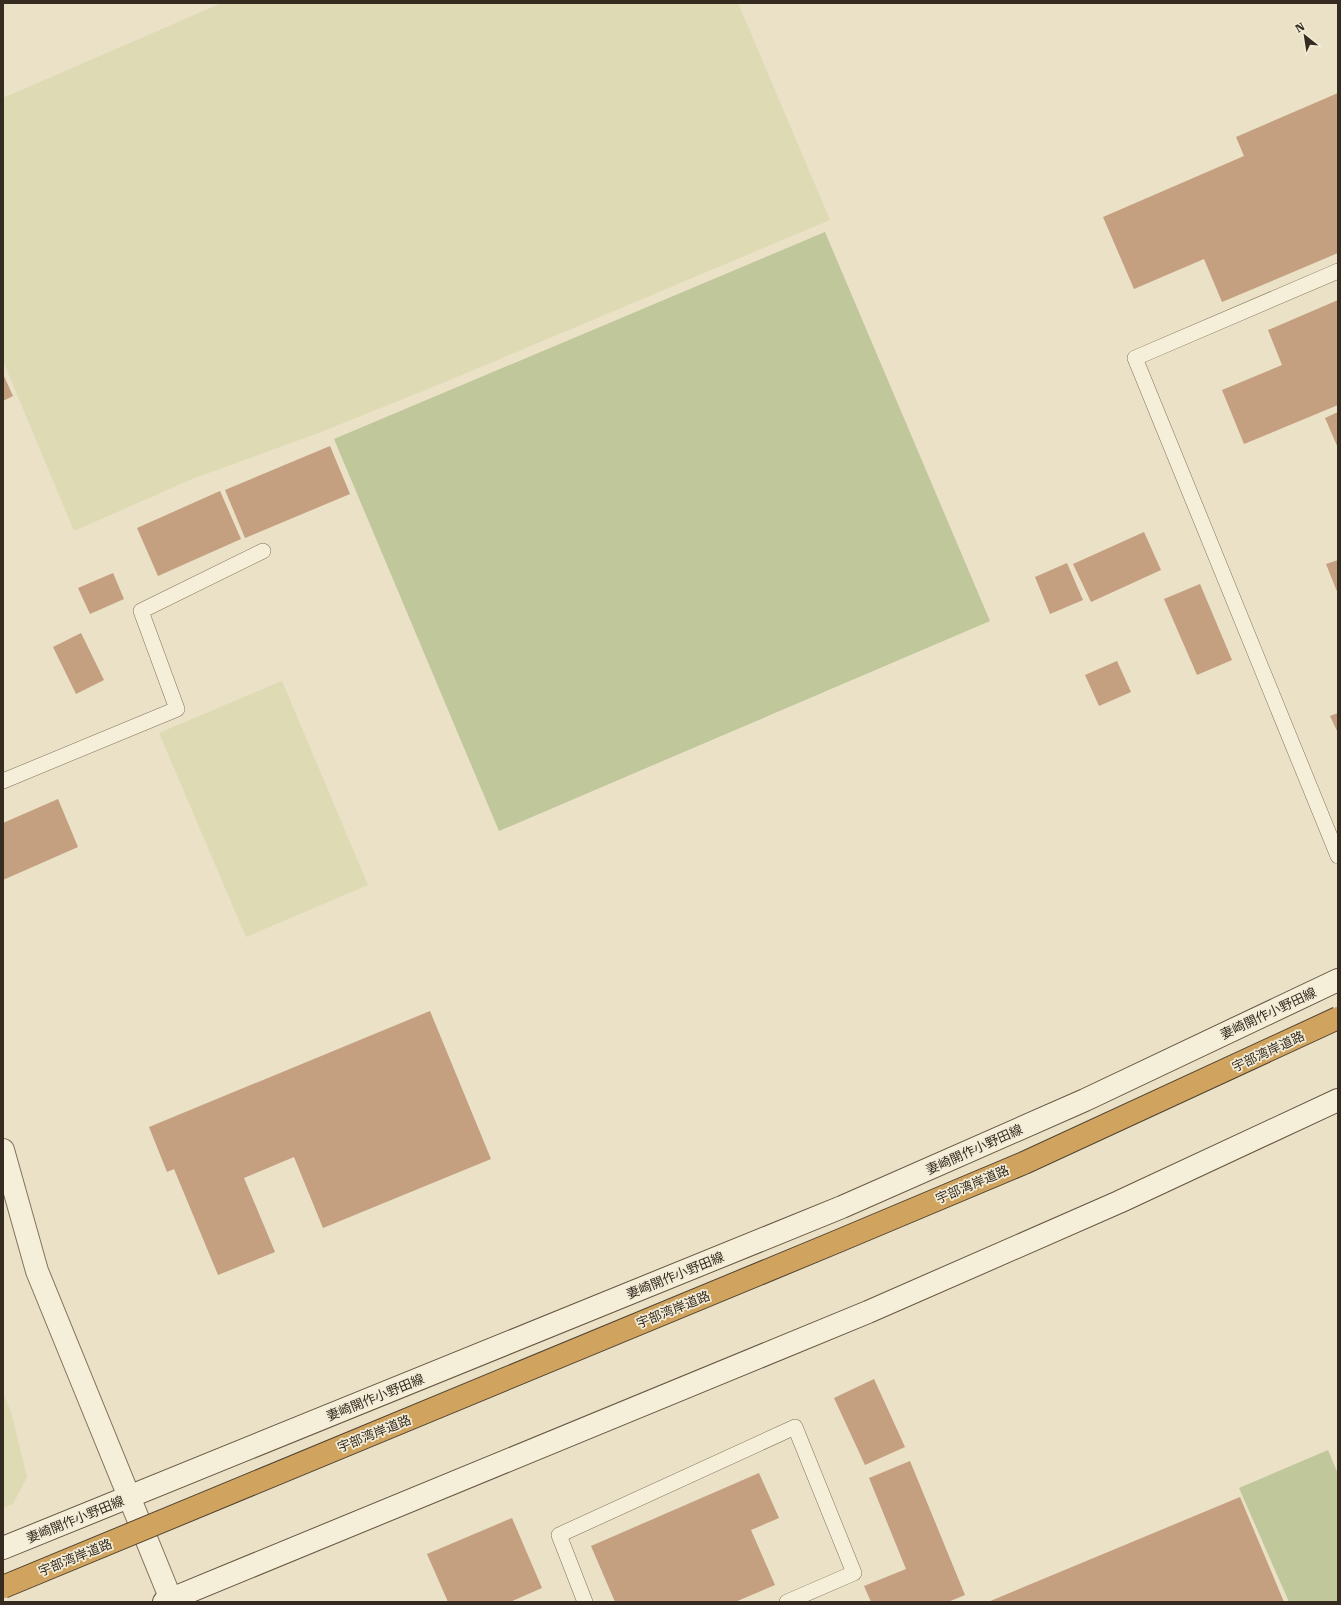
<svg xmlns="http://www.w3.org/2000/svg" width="1341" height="1605" viewBox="0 0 1341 1605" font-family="'Roboto Serif','Noto Sans JP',serif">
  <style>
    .farmland { fill: #dedab4 }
    .green { fill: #bfc79b }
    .building { fill: #c49f80 }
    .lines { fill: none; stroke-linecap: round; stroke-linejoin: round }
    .service-casing { stroke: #83735d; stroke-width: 16 }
    .tertiary-casing { stroke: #83735d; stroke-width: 24 }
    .secondary-casing { stroke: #655541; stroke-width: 24 }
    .service { stroke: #f5eed8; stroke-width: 15 }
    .tertiary { stroke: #f5eed8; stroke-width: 22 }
    .secondary { stroke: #f5eed8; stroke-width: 22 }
    .motorway-bridge-casing { stroke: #514231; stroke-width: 24; stroke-linecap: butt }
    .motorway-bridge { stroke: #d0a45f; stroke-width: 22 }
    .labels { text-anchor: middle; stroke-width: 3.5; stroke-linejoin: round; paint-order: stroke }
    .street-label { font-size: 13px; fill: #352b20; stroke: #f2ebd5 }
  </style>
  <rect width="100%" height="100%" fill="#eae1c6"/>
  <g class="farmland">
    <polygon points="222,3 738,3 830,220 445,382 321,432 192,479 74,531 3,361 3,98"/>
    <polygon points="282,681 368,885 246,937 159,733"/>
    <polygon points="3,1393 11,1412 27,1477 13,1504 3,1508"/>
  </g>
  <g class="green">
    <polygon points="825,232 990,621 499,831 334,439"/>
    <polygon points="1328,1450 1338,1474 1338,1602 1289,1602 1239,1488"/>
  </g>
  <g class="building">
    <polygon points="1338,93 1338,253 1222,302 1204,259 1134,289 1103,217 1244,156 1236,137"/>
    <polygon points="1338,300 1338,405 1244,444 1222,390 1282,365 1268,330"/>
    <polygon points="3,374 13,396 3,401"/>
    <polygon points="1338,412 1338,448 1325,418"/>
    <polygon points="330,446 350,494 245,538 225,490"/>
    <polygon points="220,491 241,539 158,576 137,528"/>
    <polygon points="1144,532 1161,570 1091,602 1073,564"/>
    <polygon points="1338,560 1338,594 1326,564"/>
    <polygon points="1067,563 1083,600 1050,614 1035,577"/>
    <polygon points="113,573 124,599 90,614 78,588"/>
    <polygon points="1200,584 1232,660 1197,675 1164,599"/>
    <polygon points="81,633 104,680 76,694 53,647"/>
    <polygon points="1117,661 1131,692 1099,706 1085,675"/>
    <polygon points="1338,713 1338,733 1330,716"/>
    <polygon points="58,799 78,847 3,880 3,823"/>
    <polygon points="430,1011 491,1159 323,1228 294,1157 244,1178 275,1252 218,1275 174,1169 167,1172 149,1127"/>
    <polygon points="874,1379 905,1447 865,1465 834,1398"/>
    <polygon points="910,1461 965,1595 948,1602 871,1602 864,1586 906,1569 869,1478"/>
    <polygon points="759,1473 779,1518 751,1530 775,1585 735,1602 615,1602 591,1546"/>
    <polygon points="1240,1497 1284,1602 988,1602"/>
    <polygon points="512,1518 542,1588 510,1602 448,1602 427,1554"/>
  </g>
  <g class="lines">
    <g class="service-casing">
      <g id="service">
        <polyline points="1338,271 1135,358 1338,856"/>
        <polyline points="3,781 177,709 141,611 263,551"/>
        <polyline points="585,1602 559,1535 795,1427 854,1573 787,1602"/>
      </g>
    </g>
    <g class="tertiary-casing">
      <polyline id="tertiary" points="3,1150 37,1271 172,1602"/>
    </g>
    <g class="secondary-casing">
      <g id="secondary">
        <polyline points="3,1548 842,1207 1085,1100 1338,980"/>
        <polyline points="164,1602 868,1312 1119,1202 1338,1100"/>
      </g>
    </g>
    <use href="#service" class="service"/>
    <use href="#tertiary" class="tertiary"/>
    <use href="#secondary" class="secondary"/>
    <g class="motorway-bridge-casing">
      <polyline id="motorway-bridge" points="3,1587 836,1242 1024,1163 1338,1018"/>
    </g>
    <use href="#motorway-bridge" class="motorway-bridge"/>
  </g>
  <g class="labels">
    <g class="street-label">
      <text transform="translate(1268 1013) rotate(-25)" y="5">妻崎開作小野田線</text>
      <text transform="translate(1268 1051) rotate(-25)" y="5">宇部湾岸道路</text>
      <text transform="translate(974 1149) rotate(-24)" y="5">妻崎開作小野田線</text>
      <text transform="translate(972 1184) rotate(-23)" y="5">宇部湾岸道路</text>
      <text transform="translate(675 1275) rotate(-22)" y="5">妻崎開作小野田線</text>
      <text transform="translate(673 1309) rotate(-22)" y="5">宇部湾岸道路</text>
      <text transform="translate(375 1397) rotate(-22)" y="5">妻崎開作小野田線</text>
      <text transform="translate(374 1433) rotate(-22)" y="5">宇部湾岸道路</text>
      <text transform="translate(75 1519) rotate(-22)" y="5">妻崎開作小野田線</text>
      <text transform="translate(75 1557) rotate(-22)" y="5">宇部湾岸道路</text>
    </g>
  </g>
  <rect width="1341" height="1605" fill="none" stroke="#352b20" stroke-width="8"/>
  <g transform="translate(1305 36) rotate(330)" stroke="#f2ebd5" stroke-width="3" paint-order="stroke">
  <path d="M0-3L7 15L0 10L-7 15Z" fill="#352b20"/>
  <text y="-6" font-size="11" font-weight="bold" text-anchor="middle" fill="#352b20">N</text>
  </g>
</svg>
